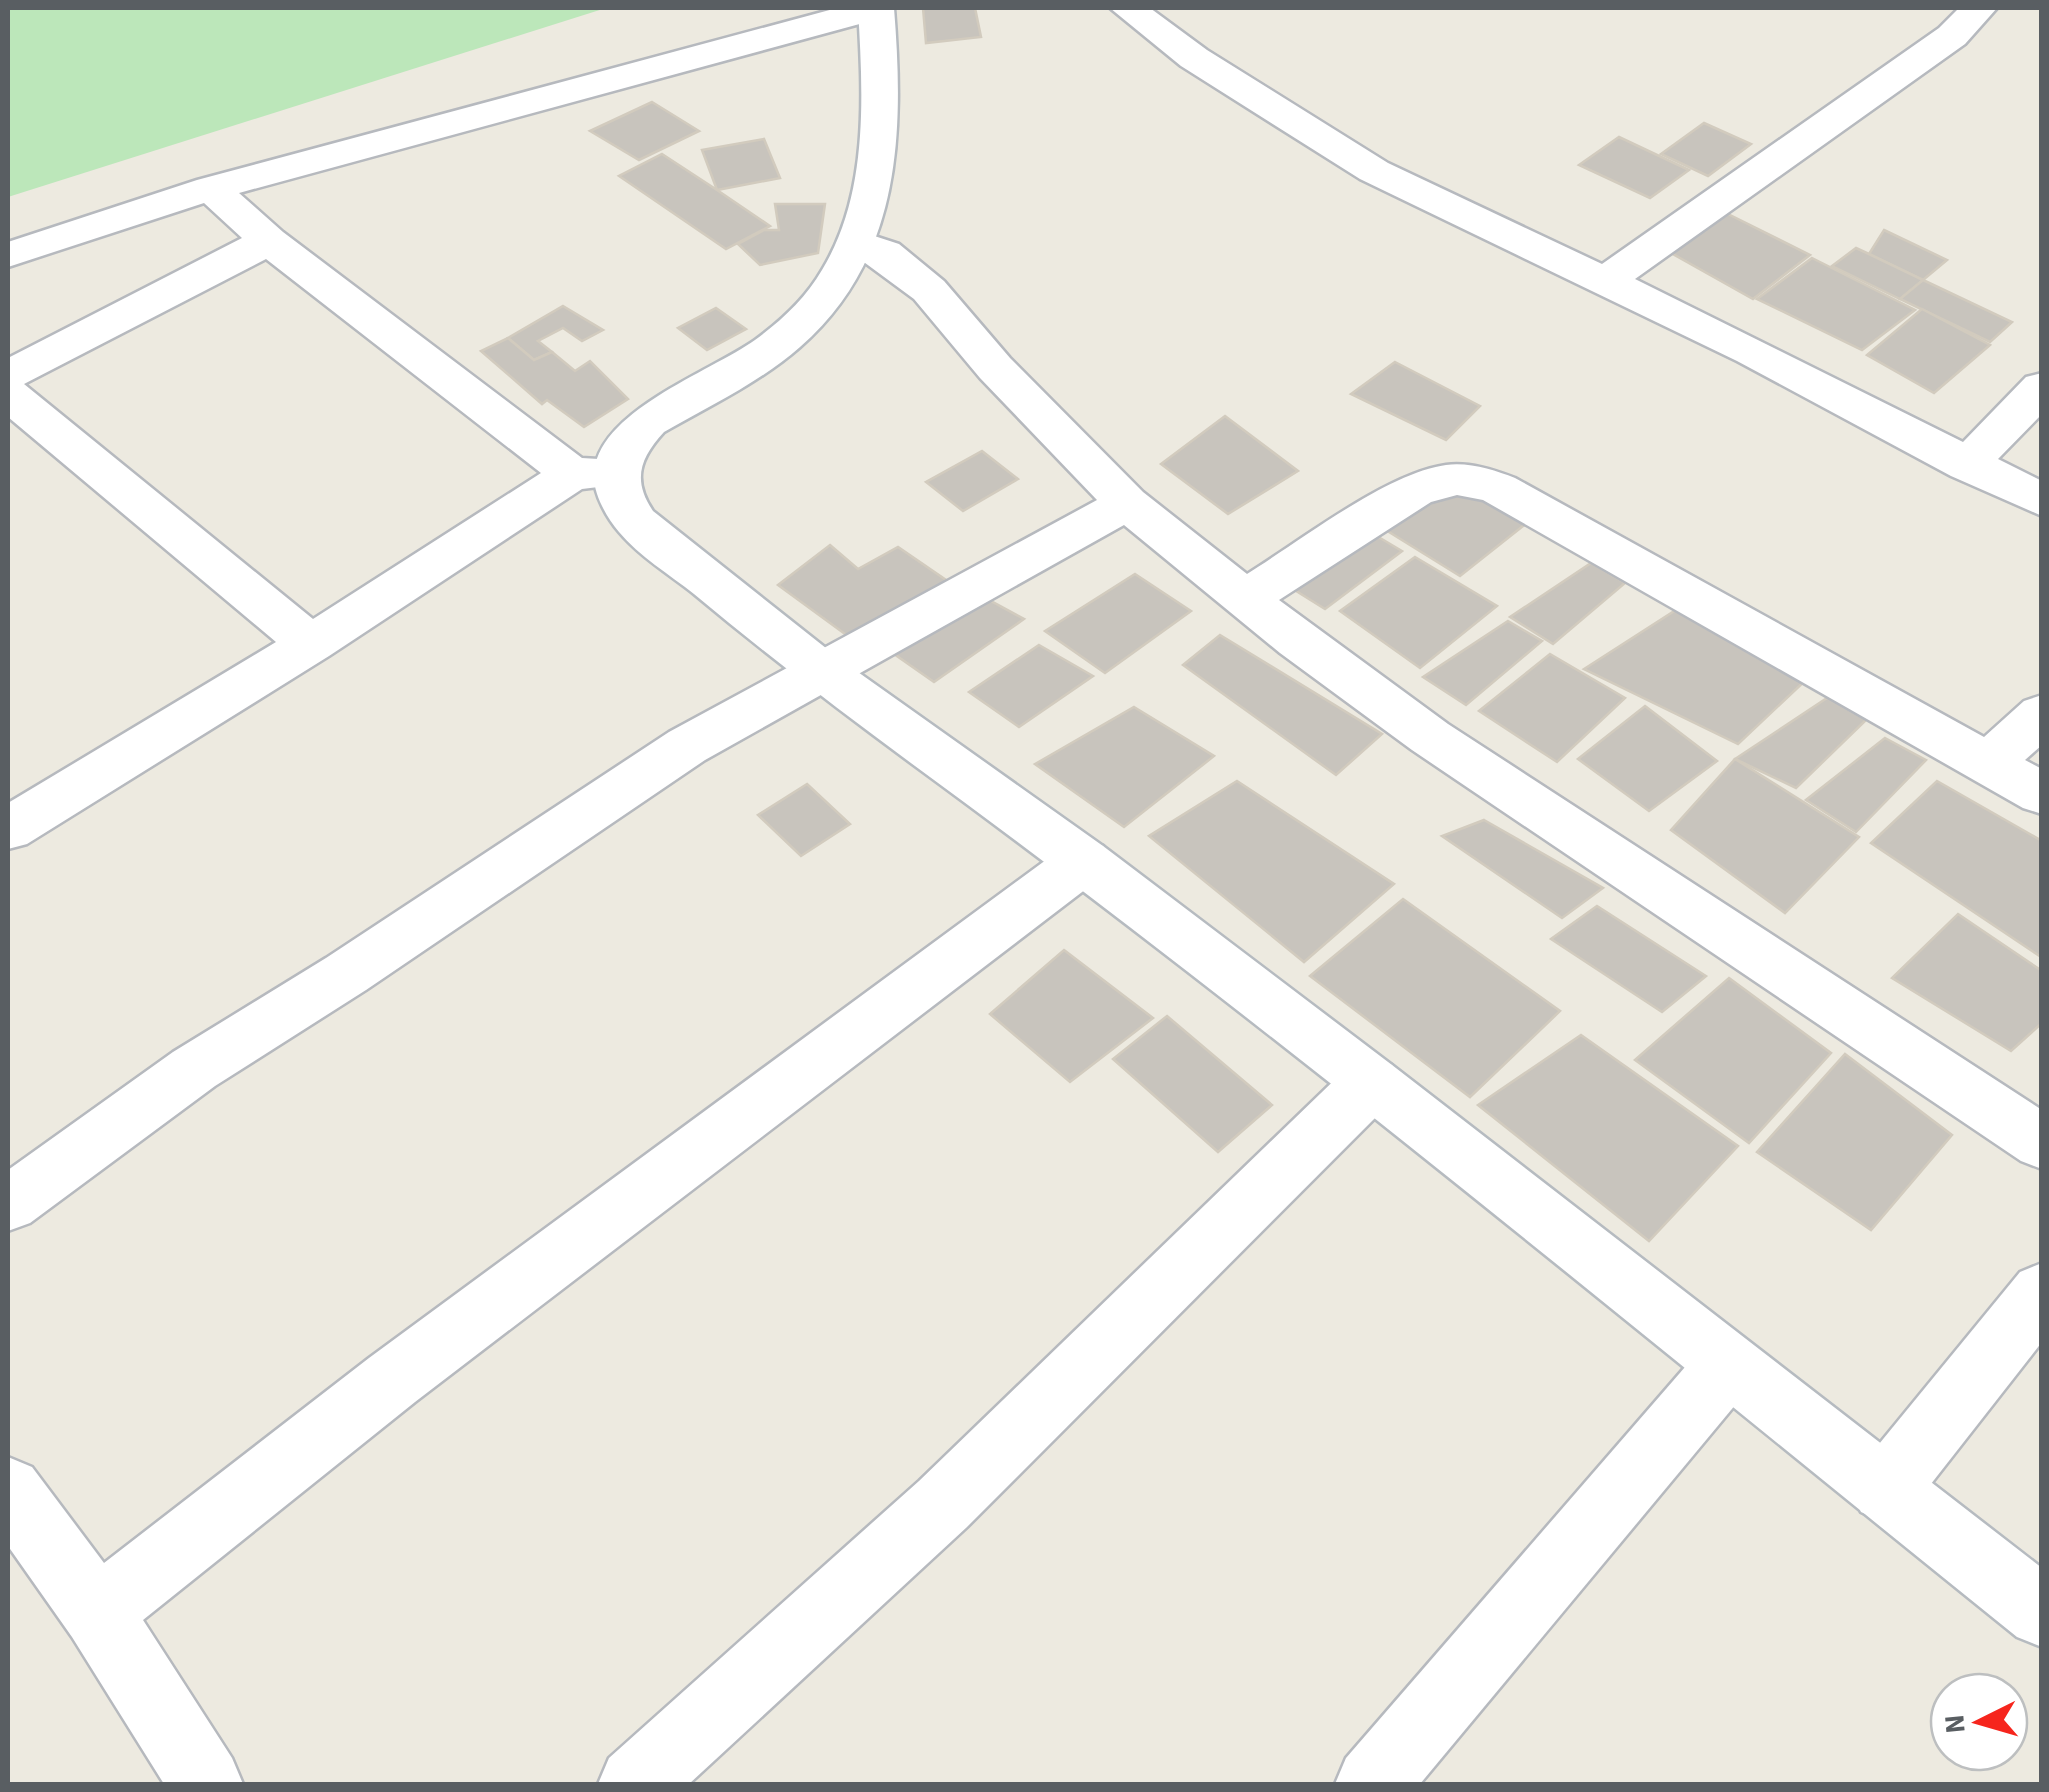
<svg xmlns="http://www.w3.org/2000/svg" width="2049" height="1792" viewBox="0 0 2049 1792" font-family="'Source Sans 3',sans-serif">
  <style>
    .green { fill: #bce7ba }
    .building { fill: #c8c4bd; stroke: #d2cbbe; stroke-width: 2.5 }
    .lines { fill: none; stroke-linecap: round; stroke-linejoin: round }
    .minor-casing { stroke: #b6b9be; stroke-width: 5 }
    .secondary-casing { stroke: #b6bbc0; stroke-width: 5 }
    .minor { fill: #fff; fill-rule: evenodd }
    .secondary { fill: #fff; fill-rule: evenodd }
  </style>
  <rect width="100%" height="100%" fill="#edeae0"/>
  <polygon class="green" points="8,8 606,8 8,197"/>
  <g class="building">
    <polygon points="923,8 975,8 981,37 926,43"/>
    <polygon points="652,102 699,131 639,160 590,131"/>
    <polygon points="1704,123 1751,144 1708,176 1661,154"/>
    <polygon points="1619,137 1689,170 1650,198 1579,165"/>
    <polygon points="764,139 780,178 717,190 702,150"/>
    <polygon points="662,154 717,190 770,226 726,249 619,176"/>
    <polygon points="775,204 825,204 818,253 760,265 738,244 764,230 779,230"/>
    <polygon points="1726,213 1810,255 1753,299 1671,253"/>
    <polygon points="1884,230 1947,260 1923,280 1869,254"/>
    <polygon points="1856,248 1869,254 1923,280 1900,299 1832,266"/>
    <polygon points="1812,258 1915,310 1862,350 1757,299"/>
    <polygon points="1923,280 2012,322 1990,342 1900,299"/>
    <polygon points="563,306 603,330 582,341 563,328 538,341 552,352 534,360 508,338"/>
    <polygon points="716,308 746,329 707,350 678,328"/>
    <polygon points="1922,309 1990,345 1934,393 1867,355"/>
    <polygon points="508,338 534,360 552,352 575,371 590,361 628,399 584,427 547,400 542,404 481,351"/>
    <polygon points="1395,362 1480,406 1446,440 1351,394"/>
    <polygon points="1225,416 1298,471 1228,514 1161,464"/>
    <polygon points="982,451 1018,479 963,511 926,482"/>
    <polygon points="1455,481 1533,518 1460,576 1381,527"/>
    <polygon points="1370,532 1402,551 1325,609 1285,584"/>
    <polygon points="830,545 858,569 898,547 949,582 856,642 778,585"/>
    <polygon points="1415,557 1497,606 1420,668 1340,611"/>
    <polygon points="1591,563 1625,583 1553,644 1510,617"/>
    <polygon points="1135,574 1191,611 1105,673 1045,631"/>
    <polygon points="980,595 1024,619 934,682 887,649"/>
    <polygon points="1679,608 1809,677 1738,744 1584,669"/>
    <polygon points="1508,621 1542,641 1466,705 1423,677"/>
    <polygon points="1220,635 1382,734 1336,775 1183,665"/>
    <polygon points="1039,645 1093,676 1019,727 969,692"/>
    <polygon points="1550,654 1625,698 1557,762 1479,711"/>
    <polygon points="1827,698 1866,720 1796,788 1735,759"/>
    <polygon points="1645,706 1717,761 1649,811 1578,759"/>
    <polygon points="1134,707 1214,756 1124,827 1035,764"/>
    <polygon points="1885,738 1926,760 1856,832 1806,800"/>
    <polygon points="1735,759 1859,837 1785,913 1671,830"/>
    <polygon points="1237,781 1394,884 1304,962 1149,836"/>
    <polygon points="1937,781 2042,841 2041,957 1871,843"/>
    <polygon points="807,784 850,824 801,856 758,815"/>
    <polygon points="1484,820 1603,888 1562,918 1442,836"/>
    <polygon points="1403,899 1560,1011 1470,1097 1310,976"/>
    <polygon points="1597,906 1706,976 1662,1012 1551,939"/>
    <polygon points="1958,914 2042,971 2042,1023 2011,1051 1892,978"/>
    <polygon points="1064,950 1153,1018 1070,1082 990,1014"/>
    <polygon points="1729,978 1831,1053 1749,1143 1635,1060"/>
    <polygon points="1167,1016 1272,1105 1218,1152 1113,1059"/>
    <polygon points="1581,1035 1738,1146 1649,1241 1478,1105"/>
    <polygon points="1845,1054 1952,1135 1871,1230 1757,1152"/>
  </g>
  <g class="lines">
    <g class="minor-casing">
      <g id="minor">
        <path d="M837 8H894L889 16 239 193 283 232 582 458 631 461 638 472 631 483 582 489 329 656 27 844 8 849V803L276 642 8 417V358L242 238 204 203 8 267V242L197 180ZM266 259 541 473 313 619 24 384Z"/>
        <polygon points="1110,8 1150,8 1207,50 1388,163 1602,264 1939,28 1959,8 1997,8 1965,44 1635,279 1963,442 2026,377 2042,373 2042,414 1998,459 2042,481 2042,516 1951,476 1737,361 1360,179 1181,66"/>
        <path d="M859 231 899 244 944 281 1010 358 1143 492 1247 574C1300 541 1387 473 1446 465 1470 462 1494 470 1515 478L1984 737 2024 701 2042 695V745L2025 760 2042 769V814L2023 808 1483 500 1457 495 1431 502 1279 600 1448 724 2042 1110V1169L2021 1161 1412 750 1280 653 1124 525 705 760 366 990 215 1086 30 1223 8 1231V1170L173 1052 326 958 669 732 1097 500 980 378 914 299 838 243 844 234Z"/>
        <polygon points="1084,840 1103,846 1111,861 1103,876 415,1402 143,1620 232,1758 243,1784 164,1784 72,1637 8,1546 8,1457 32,1467 104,1563 369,1358 1065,846"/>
        <polygon points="1371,1058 1392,1065 1401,1083 1392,1101 967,1527 689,1784 598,1784 609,1758 919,1481 1350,1065"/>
        <polygon points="2042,1263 2042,1342 1909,1512 1885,1522 1861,1512 1851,1489 1861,1466 2020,1272"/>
        <polygon points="1728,1335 1751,1344 1761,1365 1751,1386 1420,1784 1335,1784 1346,1758 1705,1344"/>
      </g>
    </g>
    <g class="secondary-casing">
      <path id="secondary" d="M858 8H894C904 133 902 258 800 347 760 382 710 406 664 432 640 458 632 480 653 511L841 660 1103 846 1392 1065 2042 1568V1647L2017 1637C1653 1344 1293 1043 915 766 840 711 766 654 694 594 670 575 639 556 619 532 607 518 594 495 594 477 593 413 710 372 755 340 781 321 806 298 822 270 869 193 863 95 858 8Z"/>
    </g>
    <use href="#minor" class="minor"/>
    <use href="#secondary" class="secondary"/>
  </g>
  <rect width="2049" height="1792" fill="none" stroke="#595e62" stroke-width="20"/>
  <g transform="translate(1979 1722) rotate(265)"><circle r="48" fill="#ffffff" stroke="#bdbfc0" stroke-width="2.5"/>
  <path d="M0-8L18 38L0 25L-18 38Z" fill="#f6251d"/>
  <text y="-15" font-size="28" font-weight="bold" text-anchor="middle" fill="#595e62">N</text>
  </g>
</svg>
